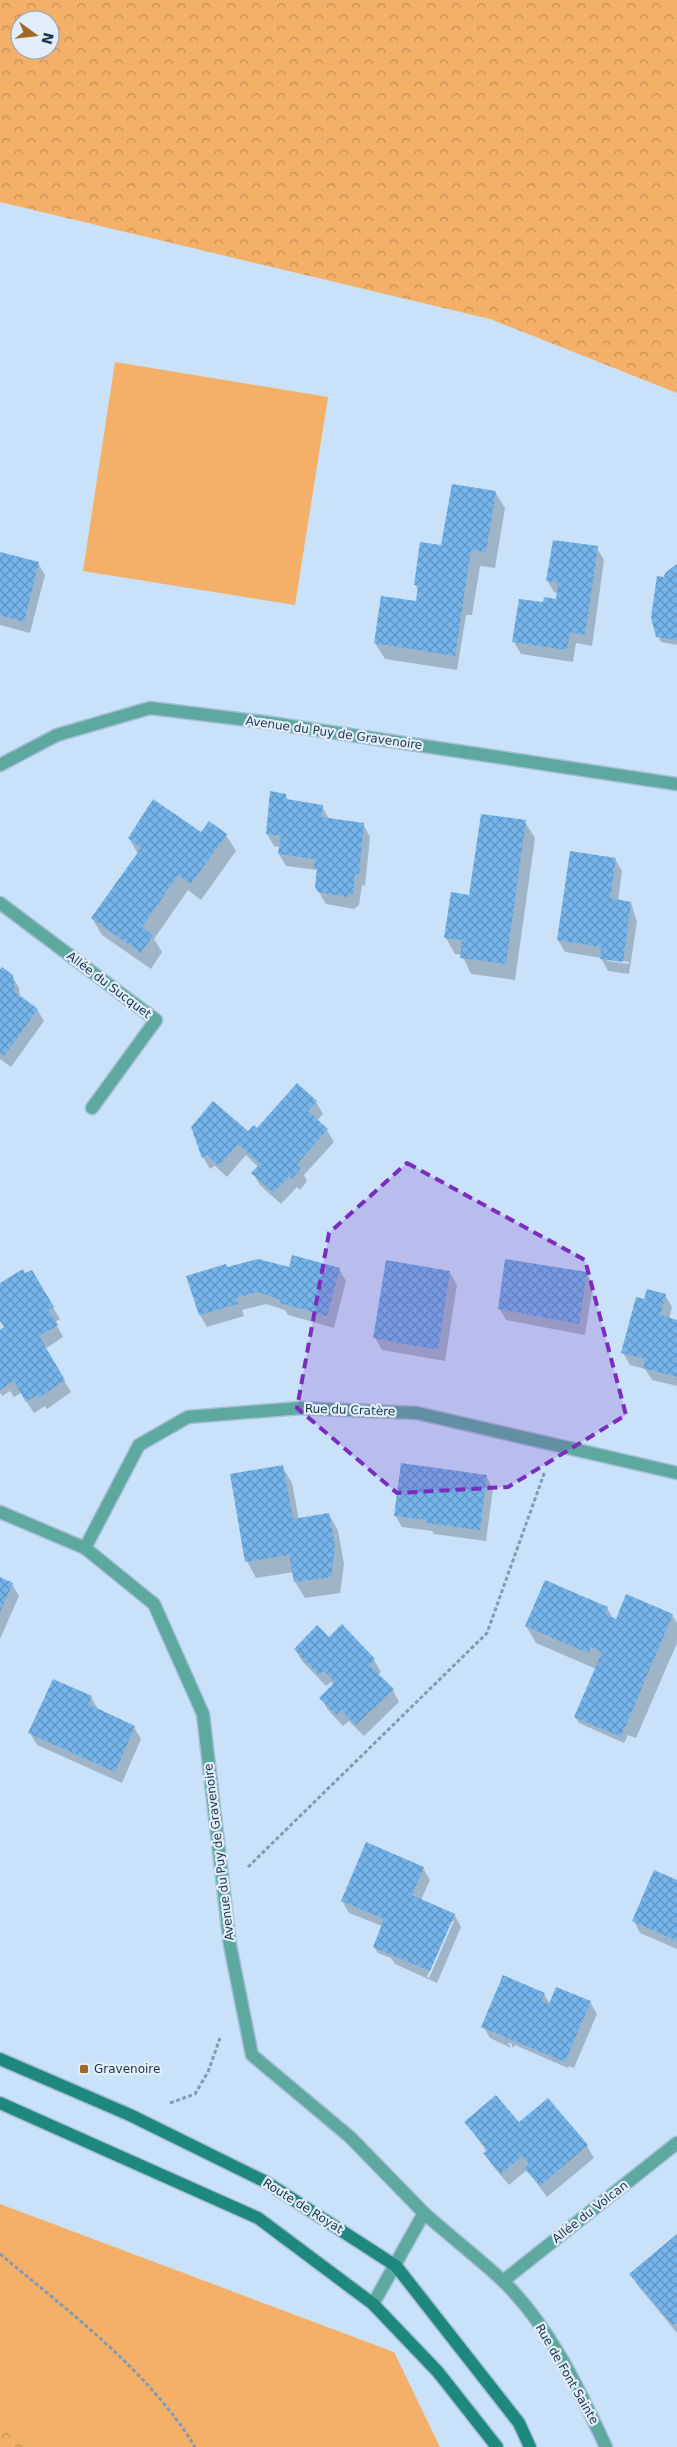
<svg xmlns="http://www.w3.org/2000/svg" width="677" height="2447" viewBox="0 0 677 2447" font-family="'DejaVu Sans',sans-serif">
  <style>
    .grass { fill: #f4af68 }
    .forest { fill: url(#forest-crowns); fill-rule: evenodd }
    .shadow { fill: #0003; fill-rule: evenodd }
    .building { fill: url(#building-cross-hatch) }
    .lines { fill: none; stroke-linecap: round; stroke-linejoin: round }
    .street-casing { stroke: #a6bfd6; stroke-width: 15 }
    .secondary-casing { stroke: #a6bfd6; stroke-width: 15 }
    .path { stroke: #829bb2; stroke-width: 3; stroke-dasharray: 4 2.5; stroke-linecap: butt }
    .street { stroke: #5da89f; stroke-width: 12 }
    .secondary { stroke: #1e887e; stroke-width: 12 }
    .marked { fill: #7b2cbf; fill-opacity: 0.2; stroke: #7b2cbf; stroke-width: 4; stroke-dasharray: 10 6; stroke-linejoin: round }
    .poi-dot { fill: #a26827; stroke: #e1edf9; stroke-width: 2 }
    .labels { text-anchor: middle; stroke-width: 4.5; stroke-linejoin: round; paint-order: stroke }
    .street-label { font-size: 12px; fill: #1b354c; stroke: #e1edf9 }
    .poi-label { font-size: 12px; fill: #1b354c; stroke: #e1edf9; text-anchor: start }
  </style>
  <defs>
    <pattern id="forest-crowns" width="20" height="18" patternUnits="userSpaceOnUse" patternTransform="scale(1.25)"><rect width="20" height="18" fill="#f4af68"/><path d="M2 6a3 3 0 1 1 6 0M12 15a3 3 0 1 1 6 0" fill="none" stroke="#c58f58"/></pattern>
    <pattern id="building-cross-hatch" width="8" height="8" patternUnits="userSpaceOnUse" patternTransform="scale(1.25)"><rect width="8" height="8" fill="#75b5ec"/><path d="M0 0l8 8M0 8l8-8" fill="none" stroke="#5f94c1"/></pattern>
  </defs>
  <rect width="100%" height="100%" fill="#c9e2f9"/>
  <g class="grass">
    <polygon points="115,362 328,397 295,605 83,571"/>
    <polygon points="0,2204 394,2352 440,2447 0,2447"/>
  </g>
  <g class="forest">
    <path d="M0 0H677V393L490 319 0 202ZM20 20H50V50H20Z"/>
    <polygon points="0,2429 41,2447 0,2447"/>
  </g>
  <g class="shadow">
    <polygon points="495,492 505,508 495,568 480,566 472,615 466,615 457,670 385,659 375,643 417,602 418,590 415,584 442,546"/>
    <polygon points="597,548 604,560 592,646 576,643 573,662 521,654 514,642 544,604 557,601 558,593 554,592 547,580"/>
    <polygon points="0,553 38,563 45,575 30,633 0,625"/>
    <polygon points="677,566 677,645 661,642 658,636 663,578"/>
    <polygon points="286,796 288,800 322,806 329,819 363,824 370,837 365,886 362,885 359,905 354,909 326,904 316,887 317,870 286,866 279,854 280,847 274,846 267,834"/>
    <polygon points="525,822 535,838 515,980 471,974 462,955 455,954 446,938 470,899"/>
    <polygon points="201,834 226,835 236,851 201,900 188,890 154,939 162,952 151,969 102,935 92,918 138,854 129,838"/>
    <path d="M615 859 622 871 618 901 631 903 637 922 629 974 608 971 601 958 565 952 558 940ZM605 958 629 962V964L608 961Z"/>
    <polygon points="0,972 12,976 19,988 20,998 37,1009 44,1021 11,1067 0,1059"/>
    <polygon points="297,1085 316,1102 323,1114 317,1121 327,1130 334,1142 304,1175 307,1181 300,1190 297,1187 281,1204 260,1185 253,1173 258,1167 246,1155 227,1177 215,1166 210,1169 203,1157 257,1130"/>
    <polygon points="227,1269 339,1269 346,1281 334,1328 288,1315 285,1310 266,1304 242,1310 244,1316 207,1327 200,1315"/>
    <polygon points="31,1271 60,1319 55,1322 63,1337 45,1349 71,1392 47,1409 45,1406 34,1413 21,1393 14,1397 10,1391 2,1396 0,1392 0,1331 5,1328 0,1319 0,1285"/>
    <polygon points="450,1273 457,1285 445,1361 382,1350 375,1338"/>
    <polygon points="586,1273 593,1285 585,1335 506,1320 499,1308"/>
    <polygon points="665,1295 672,1307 669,1319 677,1321 677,1386 652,1380 645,1369 630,1365 623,1353 645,1301"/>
    <polygon points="282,1466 292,1483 299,1520 329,1514 338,1531 344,1564 340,1593 305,1598 295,1582 294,1572 256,1578 247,1561"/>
    <polygon points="486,1476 493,1489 486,1541 434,1534 432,1531 402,1527 395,1515"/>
    <polygon points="0,1579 12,1584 19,1596 0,1639"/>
    <polygon points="607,1608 614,1620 672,1615 677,1623 677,1643 636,1738 628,1735 624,1743 579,1723 575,1717 596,1669 536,1643 526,1626"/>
    <polygon points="329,1639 374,1660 381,1672 378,1675 393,1690 399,1702 364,1736 349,1721 343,1726 328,1710 321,1698 334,1685 331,1682 326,1686 302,1661 295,1649"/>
    <polygon points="91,1697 98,1709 134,1727 141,1739 122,1783 37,1745 30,1733"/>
    <path d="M423 1868 430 1880 421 1900 454 1914 461 1927 437 1983 395 1964 391 1958 378 1953 374 1947 382 1926 349 1913 342 1901ZM451 1921H454L429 1978 427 1977Z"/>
    <polygon points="677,1881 677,1949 640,1933 634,1921"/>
    <polygon points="544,1994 550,2004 590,2002 597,2014 574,2068 569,2066 568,2068 515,2045 513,2048 511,2043 508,2043 511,2048 490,2038 483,2026"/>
    <polygon points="466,2122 519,2124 587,2146 594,2158 547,2197 527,2170 509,2185 492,2165 485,2154 487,2152"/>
    <polygon points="677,2235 677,2333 638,2286 631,2274"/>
  </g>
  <g class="building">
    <polygon points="452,484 496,491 486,552 471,550 455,656 374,643 381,596 416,601 418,585 414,585 420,542 441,545"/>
    <polygon points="553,540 598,546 585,635 570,632 567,650 512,642 519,599 543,602 544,597 556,599 558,582 546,581"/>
    <polygon points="0,552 39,562 24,622 0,615"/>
    <polygon points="677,564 677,640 656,637 651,617 657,576 664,577 665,573"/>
    <polygon points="270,791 286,794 286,799 323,805 321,817 364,823 359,874 355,874 353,893 347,897 318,892 315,887 317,868 314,868 315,859 278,854 281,836 266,834"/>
    <polygon points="153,799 201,832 209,821 227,834 191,884 178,875 142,927 153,935 141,953 91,918 141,848 128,838"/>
    <polygon points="481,814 526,820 506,964 460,958 462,940 444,938 451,892 469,895"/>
    <polygon points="570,851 616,858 610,898 631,902 623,962 600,959 601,947 557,940"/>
    <polygon points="2,967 13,975 15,992 38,1009 4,1056 0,1053 0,970"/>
    <polygon points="297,1083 317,1101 308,1111 328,1129 297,1164 301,1168 292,1179 289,1176 274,1193 251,1173 260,1164 238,1144 219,1166 207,1155 202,1158 191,1127 213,1101 248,1131 254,1125 257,1128"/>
    <polygon points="292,1255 340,1268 327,1316 280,1303 281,1300 258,1292 236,1298 238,1304 199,1315 186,1276 226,1264 227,1267 258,1259 289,1267"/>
    <polygon points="505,1259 587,1272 579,1324 498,1309"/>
    <polygon points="386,1260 450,1271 438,1350 373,1338"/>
    <polygon points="23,1269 25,1273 32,1270 54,1307 48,1310 58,1325 39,1336 65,1380 39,1398 37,1395 26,1402 14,1381 0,1390 0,1330 4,1327 0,1321 0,1283"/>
    <polygon points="647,1289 666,1294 660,1315 677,1320 677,1377 643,1368 646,1359 621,1353 636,1297 644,1299"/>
    <polygon points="401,1463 487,1475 480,1530 426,1523 426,1520 394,1516"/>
    <polygon points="283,1465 293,1519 329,1513 335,1547 331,1577 294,1582 289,1555 245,1562 230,1474"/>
    <polygon points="0,1577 13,1583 0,1612"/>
    <polygon points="545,1580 608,1607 605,1614 616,1619 626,1594 673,1614 621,1737 574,1717 602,1652 591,1647 588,1653 525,1626"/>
    <polygon points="342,1624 375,1659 369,1665 394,1689 356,1725 341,1710 336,1715 319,1698 335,1682 324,1671 319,1675 294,1649 317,1625 329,1637"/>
    <polygon points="53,1679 92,1696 88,1704 135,1726 115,1772 28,1733"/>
    <polygon points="366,1842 424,1867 412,1895 455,1914 430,1971 373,1947 384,1919 341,1901"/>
    <polygon points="654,1870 677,1880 677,1941 632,1921"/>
    <polygon points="503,1975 545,1993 541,2001 549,2004 556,1987 591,2001 565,2062 481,2027"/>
    <polygon points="496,2095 519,2122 548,2098 588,2145 540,2186 524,2168 529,2164 522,2156 501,2174 483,2153 488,2150 464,2122"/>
    <polygon points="677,2234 677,2322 673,2325 629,2274"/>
  </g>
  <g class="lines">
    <g class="street-casing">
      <g id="street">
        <polyline points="0,765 57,735 150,708 264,722 677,784"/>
        <polyline points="0,903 156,1020 92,1108"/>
        <polyline points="0,1512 85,1548 154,1604 203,1714 230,1945 252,2055 350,2137 424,2213 373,2304"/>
        <polyline points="85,1548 139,1445 188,1417 300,1408 417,1413 677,1473"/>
        <path d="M424 2213C450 2236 477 2257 502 2280 549 2325 579 2389 606 2447"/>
        <polyline points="503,2281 677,2143"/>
      </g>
    </g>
    <g class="secondary-casing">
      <g id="secondary">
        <polyline points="0,2059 130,2115 266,2182 396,2266 519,2423 530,2447"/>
        <polyline points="0,2103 258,2218 373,2304 438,2372 497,2447"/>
      </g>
    </g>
    <g class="path">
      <polyline points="248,1867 487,1633 545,1471"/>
      <polyline points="170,2103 195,2094 208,2072 220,2038"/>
      <path d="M0 2254C67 2310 150 2372 195 2447"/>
    </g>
    <use href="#street" class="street"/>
    <use href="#secondary" class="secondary"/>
  </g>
  <path class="marked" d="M407 1163 585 1260 626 1415 508 1487 397 1493 297 1408 329 1233Z"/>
  <rect class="poi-dot" x="79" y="2064" width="10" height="10" rx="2.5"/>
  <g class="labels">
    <g class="street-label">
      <text transform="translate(334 733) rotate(8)" y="4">Avenue du Puy de Gravenoire</text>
      <text transform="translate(109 985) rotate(37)" y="4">Allée du Sucquet</text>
      <text transform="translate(350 1410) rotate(2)" y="4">Rue du Cratère</text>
      <text transform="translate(219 1852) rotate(-97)" y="4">Avenue du Puy de Gravenoire</text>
      <text transform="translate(303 2206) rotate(32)" y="4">Route de Royat</text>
      <text transform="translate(590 2212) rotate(-38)" y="4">Allée du Volcan</text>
      <text transform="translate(567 2374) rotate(60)" y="4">Rue de Font Sainte</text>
    </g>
    <g class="poi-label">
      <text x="94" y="2073">Gravenoire</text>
    </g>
  </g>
  <g transform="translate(35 35) rotate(105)"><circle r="24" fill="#e1edf9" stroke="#92a3b4"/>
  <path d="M0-4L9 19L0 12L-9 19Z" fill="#a26827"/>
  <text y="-8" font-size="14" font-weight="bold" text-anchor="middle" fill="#1b354c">N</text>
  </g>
</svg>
